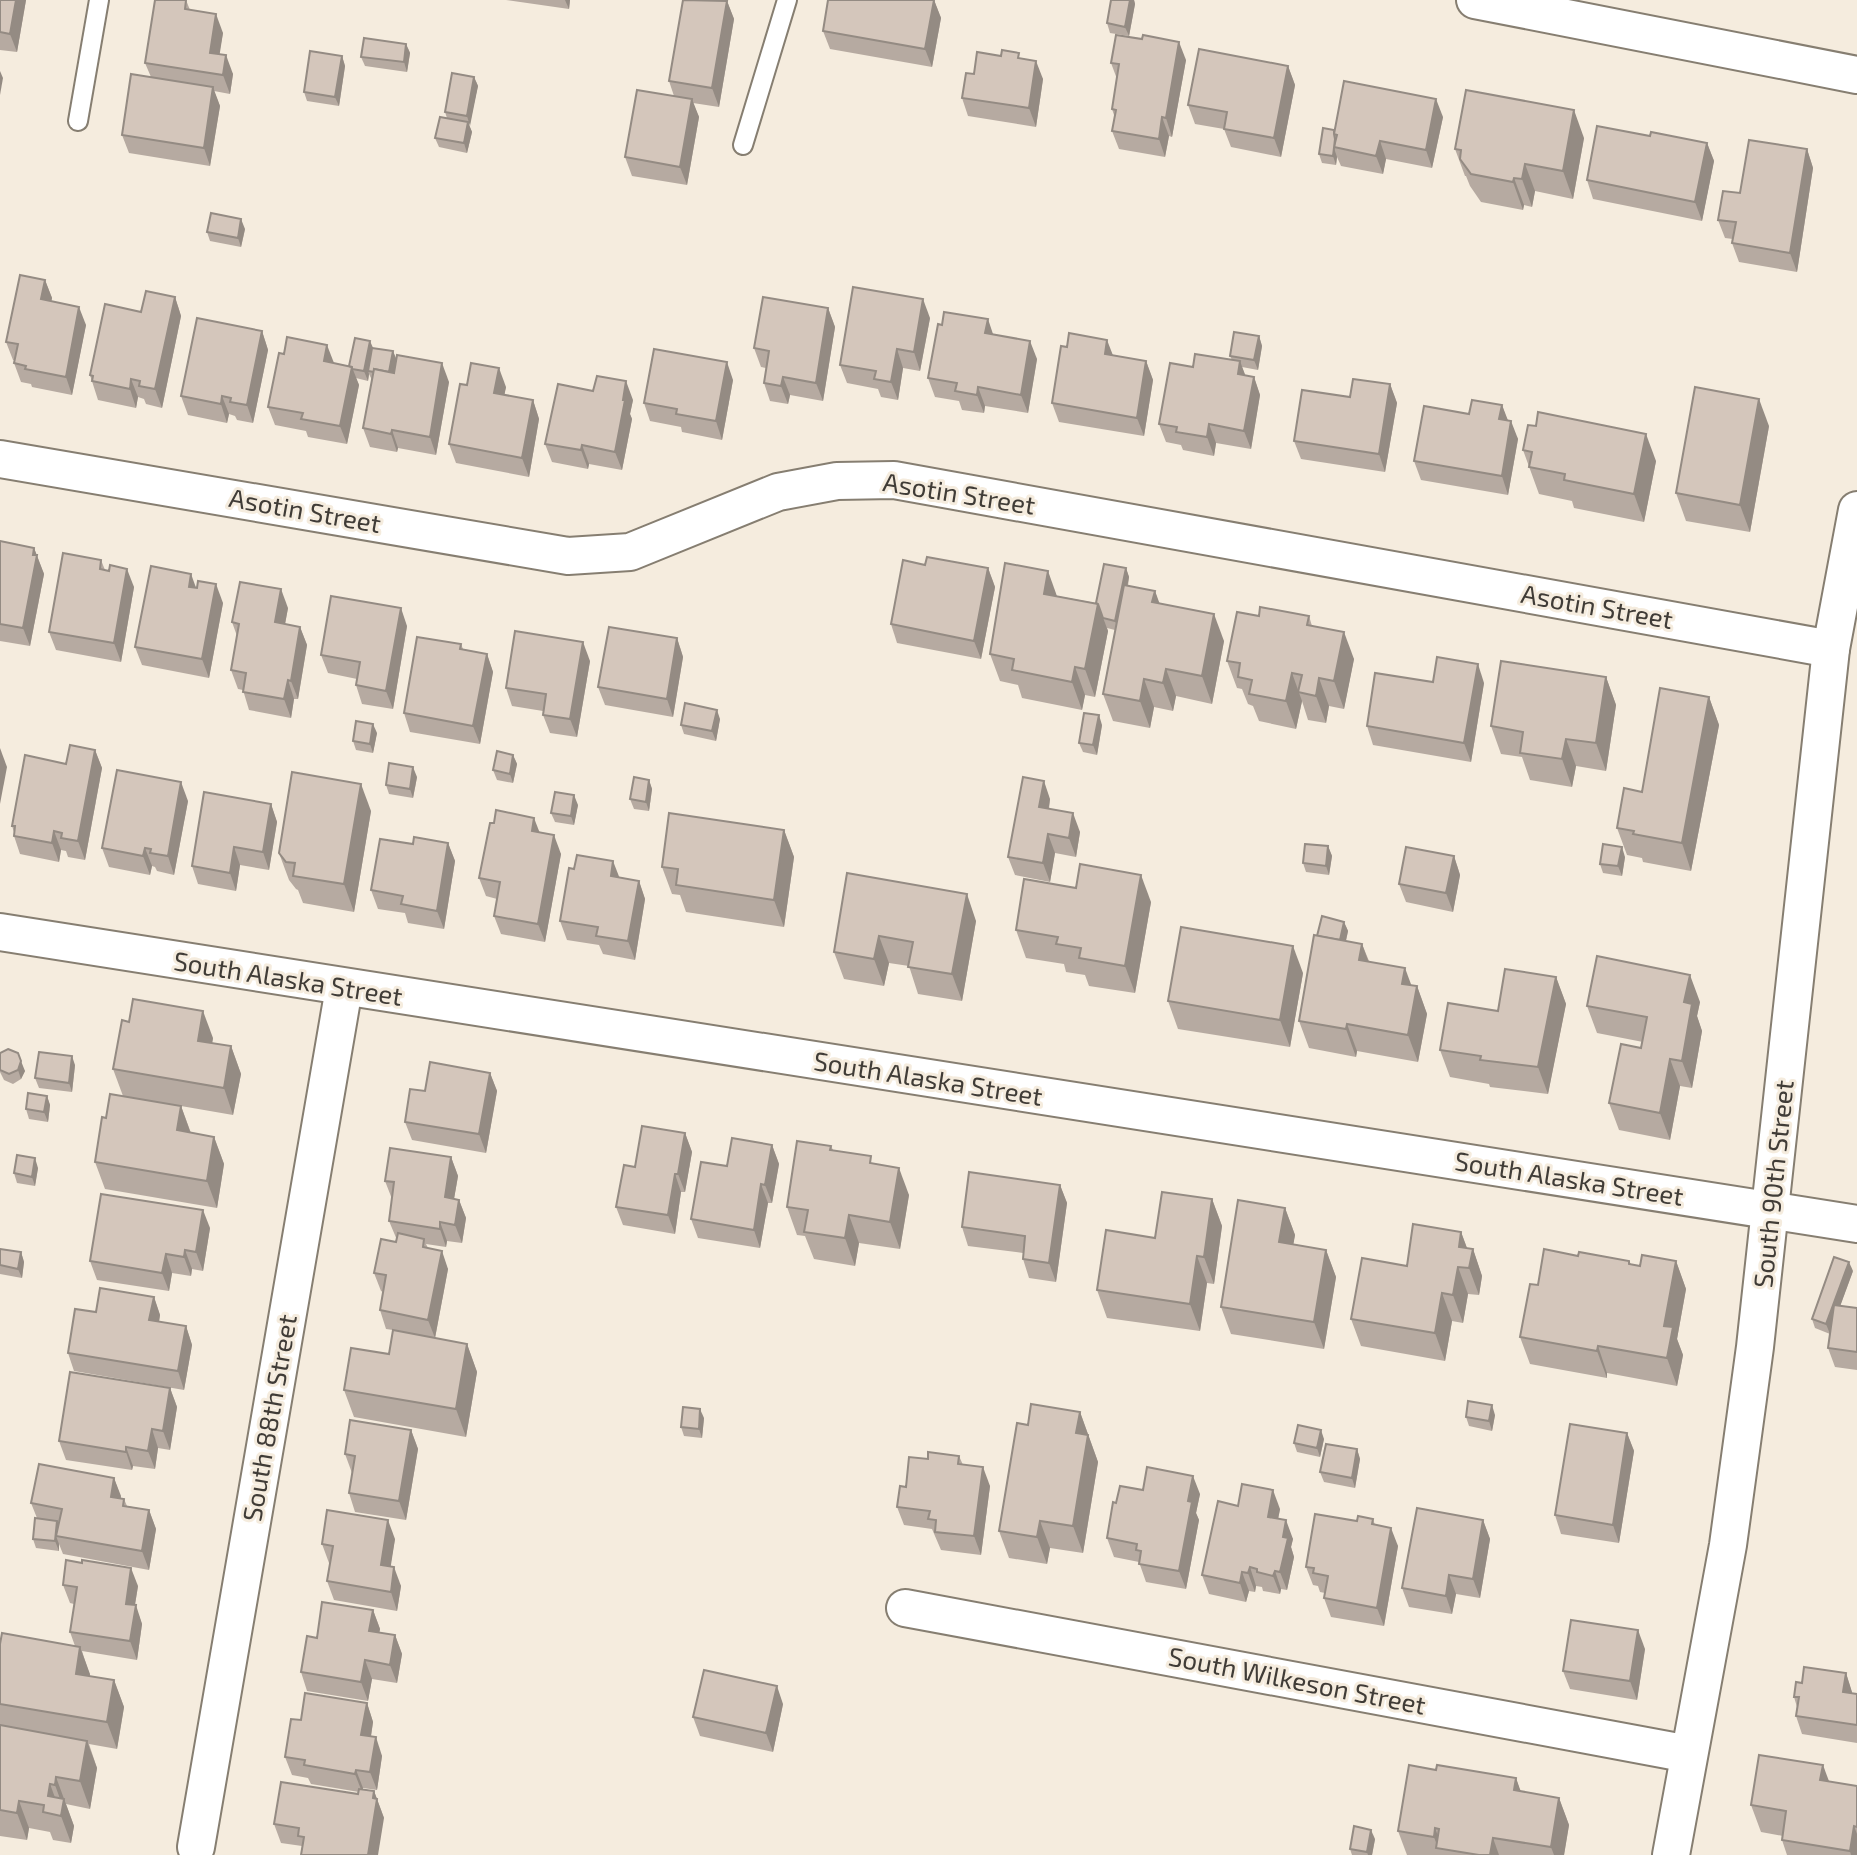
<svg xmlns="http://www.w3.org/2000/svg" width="1857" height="1855" viewBox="0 0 1857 1855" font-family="'Exo 2',sans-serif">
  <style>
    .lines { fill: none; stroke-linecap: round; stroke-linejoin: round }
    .lane-casing { stroke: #867e71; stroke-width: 22 }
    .street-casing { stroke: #867e71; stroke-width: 40 }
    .lane { stroke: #fff; stroke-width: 18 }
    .street { stroke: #fff; stroke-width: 36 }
    .wall { fill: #b6aaa1 }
    .shaded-wall { fill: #948b83 }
    .building { fill: #d4c6bb; stroke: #948b83; stroke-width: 2 }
    .labels { text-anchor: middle; stroke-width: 6; stroke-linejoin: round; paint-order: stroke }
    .street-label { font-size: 26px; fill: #403c37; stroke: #f5ecde }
  </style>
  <rect width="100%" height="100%" fill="#f5ecde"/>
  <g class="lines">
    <g class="lane-casing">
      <g id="lane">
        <polyline points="78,121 99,0"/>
        <polyline points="743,145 787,0"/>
      </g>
    </g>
    <g class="street-casing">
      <g id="street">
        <polyline points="1475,0 1857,75"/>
        <polyline points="0,459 568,556 630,552 778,492 837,481 894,480 1831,649"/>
        <polyline points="0,932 1857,1224"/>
        <polyline points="905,1608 1689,1754"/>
        <polyline points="196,1847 344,988"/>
        <polyline points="1671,1855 1728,1545 1755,1347 1831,649 1857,510"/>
      </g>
    </g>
    <use href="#lane" class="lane"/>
    <use href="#street" class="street"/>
  </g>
  <g class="wall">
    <polygon points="0,0 26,0 17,52 0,50"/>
    <polygon points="186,0 190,10 223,33 219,54 233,74 230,94 214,91 220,106 210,166 129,153 122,135 151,77 145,63"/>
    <polygon points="506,0 570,0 569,9"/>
    <polygon points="934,0 941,18 932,67 830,49 823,31"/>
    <polygon points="1111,0 1134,0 1135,4 1129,36 1110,33 1107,23"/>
    <polygon points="727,1 734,19 719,107 693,103 699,117 687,185 632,176 625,157 674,96 669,81"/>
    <polygon points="406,44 410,53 407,72 365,66 361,57"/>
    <polygon points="342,56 345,66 339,106 307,101 304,92"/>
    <polygon points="1021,59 1043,79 1036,127 968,116 962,98 974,74"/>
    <polygon points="1186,60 1172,137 1169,136 1165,157 1119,149 1112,131 1115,118 1112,109 1117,79 1111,63"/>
    <polygon points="1288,66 1295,85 1281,157 1231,147 1224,129 1195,124 1188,105"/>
    <polygon points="474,77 478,86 469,125 472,132 467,153 439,147 435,138 447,118 445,112"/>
    <polygon points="1443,117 1432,168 1386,159 1383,174 1341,166 1337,157 1336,165 1322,163 1319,154 1334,130"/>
    <polygon points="1650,136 1707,143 1714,161 1702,221 1593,199 1587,180"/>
    <polygon points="1584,138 1573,199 1535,191 1532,207 1524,205 1523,210 1481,202 1470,186 1466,176 1465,176 1455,149"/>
    <polygon points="1807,149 1813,168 1797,272 1739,262 1732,243 1733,239 1725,238 1718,220 1740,193"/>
    <polygon points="245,229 241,247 210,241 207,232"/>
    <polygon points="45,280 52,298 51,301 86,325 72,395 32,387 31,384 21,382 14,363 15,360 13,360 6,342"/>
    <polygon points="175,297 181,316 162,408 146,404 144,399 138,397 136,408 98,400 90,375 141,312"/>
    <polygon points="828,308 835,327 823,401 790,395 788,404 770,401 764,383 766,368 761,367 754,348"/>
    <polygon points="930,318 920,371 903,368 898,400 881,397 878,389 847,383 840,365"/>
    <polygon points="262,331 268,350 253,423 237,420 235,416 229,414 227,423 188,415 181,396"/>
    <polygon points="993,334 1037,359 1028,413 985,406 984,413 962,410 959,401 935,397 928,378"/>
    <polygon points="1259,336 1262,346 1258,370 1242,367 1245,375 1254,377 1260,395 1251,449 1216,443 1214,456 1183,450 1181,445 1166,442 1159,424 1193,367 1232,360 1230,356"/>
    <polygon points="373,348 393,351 396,359 449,382 436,455 398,448 397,452 370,447 363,428 372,380 369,374 368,381 356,378 359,385 347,444 308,437 306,431 275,425 268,407 334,363 349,366"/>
    <polygon points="1113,355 1146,361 1153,380 1144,436 1059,422 1052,403"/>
    <polygon points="733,380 722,440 682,432 681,427 650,421 644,403"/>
    <polygon points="1390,384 1397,403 1385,472 1301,459 1294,441"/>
    <polygon points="467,385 506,387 504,395 533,400 539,419 529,477 456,463 449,444"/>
    <polygon points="633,400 630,414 632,419 622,470 589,464 588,469 552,462 545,444"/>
    <polygon points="1502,405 1507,420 1518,439 1508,495 1421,480 1414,461 1469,414"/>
    <polygon points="1769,426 1750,532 1686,521 1676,493"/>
    <polygon points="1523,450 1656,461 1644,522 1574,508 1572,501 1539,494"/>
    <polygon points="0,541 34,548 44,574 30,646 0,641"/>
    <polygon points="101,560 105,570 134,587 121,662 56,650 49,632"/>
    <polygon points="925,565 988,568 995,587 981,659 897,643 891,624"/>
    <polygon points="1126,568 1129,577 1128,586 1155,591 1159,604 1224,641 1212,704 1176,696 1173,711 1154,707 1150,728 1113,721 1103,694 1115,630 1107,628 1108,631 1095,697 1085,695 1082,710 1022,698 1018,685 1000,681 990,654 1057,596 1096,603"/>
    <polygon points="196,588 223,603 209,678 142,665 135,647"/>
    <polygon points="288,608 285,624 300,627 307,645 298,699 294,699 291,718 249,710 243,690 238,689 231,670 237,636 232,622"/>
    <polygon points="1259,616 1309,616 1312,626 1354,659 1344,709 1329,706 1326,723 1308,720 1302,701 1296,729 1259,721 1253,706 1248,704 1242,689 1237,688 1227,661"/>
    <polygon points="407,626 393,709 362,704 356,685 357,679 328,673 321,655"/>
    <polygon points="677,638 683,657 673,717 605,705 598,687"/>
    <polygon points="461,644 463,649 487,654 493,672 480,744 410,732 404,713"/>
    <polygon points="590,661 577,737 550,733 543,715 543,711 512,706 506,688"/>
    <polygon points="1606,677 1616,705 1606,771 1576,766 1572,787 1530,780 1522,757 1501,754 1491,726"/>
    <polygon points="1433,682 1484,683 1471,762 1373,745 1367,726"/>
    <polygon points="1709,697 1719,725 1691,871 1643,862 1642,858 1627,855 1617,828"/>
    <polygon points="720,719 716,741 684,734 681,725"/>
    <polygon points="1102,725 1097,755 1083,752 1079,743"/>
    <polygon points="377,733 373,753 356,750 353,741"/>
    <polygon points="95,750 102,768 85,860 68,857 66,851 61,850 59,862 20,854 14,836 14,832 12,826 66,764"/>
    <polygon points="513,755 517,764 513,783 497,780 493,770"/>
    <polygon points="417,777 413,798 389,794 386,785"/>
    <polygon points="649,780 652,789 649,811 634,809 630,799"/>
    <polygon points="1050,799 1049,809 1080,832 1076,857 1055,853 1050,882 1015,875 1008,857"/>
    <polygon points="188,801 174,875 157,871 155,867 152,866 150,875 109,867 102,848"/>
    <polygon points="271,804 277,822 269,870 240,865 236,891 198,884 192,866"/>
    <polygon points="578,805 574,825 555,822 551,813"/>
    <polygon points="371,811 354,912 303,903 298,890 296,889 289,880 279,853"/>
    <polygon points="784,830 794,857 784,927 686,912 680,895 672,894 662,867"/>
    <polygon points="540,832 561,854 545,942 501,934 494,916 497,899 486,896 479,878"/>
    <polygon points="448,843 455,861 444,929 408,923 405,913 378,909 371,890 413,844"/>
    <polygon points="1328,846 1332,856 1329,875 1306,872 1303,863"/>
    <polygon points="1454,856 1460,875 1453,912 1406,902 1399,884"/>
    <polygon points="1625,857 1622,876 1603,873 1600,864"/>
    <polygon points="847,873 976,921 962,1001 918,994 909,966 889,963 884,986 844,979 834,952"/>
    <polygon points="619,877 639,881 645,899 635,960 603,954 599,945 567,940 560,921"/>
    <polygon points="1151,902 1135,993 1089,986 1085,975 1066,972 1064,964 1026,958 1016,930"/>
    <polygon points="1344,922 1348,931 1346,941 1362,944 1369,961 1411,985 1417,986 1427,1014 1418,1062 1357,1051 1356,1057 1309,1048 1299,1021 1317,936"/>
    <polygon points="1303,973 1290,1047 1178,1029 1168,1001"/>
    <polygon points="1556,977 1566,1004 1548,1094 1490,1087 1489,1084 1450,1077 1440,1050"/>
    <polygon points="1700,1002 1697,1016 1702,1031 1692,1088 1680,1086 1670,1140 1619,1130 1609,1103 1641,1048 1643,1042 1597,1033 1587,1006"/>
    <polygon points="213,1038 212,1043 231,1046 241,1074 233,1115 181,1106 191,1133 214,1137 224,1164 217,1208 105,1189 95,1162 106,1118 123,1096 113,1069"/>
    <polygon points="0,1053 25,1071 21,1079 13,1084 4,1080 0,1072"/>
    <polygon points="75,1065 72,1092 39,1088 35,1078"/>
    <polygon points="490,1073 497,1091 486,1153 412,1140 405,1122 425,1091"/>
    <polygon points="47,1096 50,1105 48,1122 29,1119 26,1109"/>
    <polygon points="685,1133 692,1152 685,1192 681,1192 675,1234 623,1225 616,1207 635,1167"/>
    <polygon points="772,1145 779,1164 772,1203 768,1203 760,1248 698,1238 691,1219 727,1166"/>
    <polygon points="831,1146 833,1150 874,1164 909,1195 900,1249 859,1243 855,1266 814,1259 805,1236 797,1235 787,1207"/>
    <polygon points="451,1157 458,1176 454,1199 459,1200 466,1218 462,1243 447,1241 446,1247 426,1244 428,1248 448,1269 435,1338 467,1344 477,1372 466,1437 354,1417 344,1390 389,1354 393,1330 386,1329 380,1310 383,1292 381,1291 374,1273 397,1240 389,1221 392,1199 385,1181"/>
    <polygon points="38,1168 35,1186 17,1183 14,1173"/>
    <polygon points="1060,1185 1067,1203 1056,1282 1029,1278 1023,1259 1023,1253 968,1246 962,1227"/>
    <polygon points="1212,1199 1222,1226 1214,1284 1207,1283 1200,1331 1107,1318 1097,1290 1155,1238"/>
    <polygon points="1285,1208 1295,1235 1293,1244 1326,1250 1336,1277 1324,1349 1231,1334 1221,1307"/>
    <polygon points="210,1228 203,1271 192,1269 191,1276 172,1273 169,1291 97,1280 90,1261"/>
    <polygon points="1461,1232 1467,1248 1473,1249 1482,1276 1479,1295 1468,1294 1463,1323 1452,1321 1445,1361 1361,1346 1351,1319 1407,1266"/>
    <polygon points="0,1249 21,1252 24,1262 22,1278 0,1274"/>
    <polygon points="1578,1256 1629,1261 1631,1264 1640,1266 1676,1261 1686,1289 1677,1339 1683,1355 1677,1386 1607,1373 1607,1378 1530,1364 1520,1337 1538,1285"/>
    <polygon points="1853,1271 1840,1306 1857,1308 1857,1370 1835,1367 1828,1348 1830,1334 1815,1328 1812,1319"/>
    <polygon points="154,1297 160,1315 159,1322 186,1326 192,1345 184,1390 74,1371 68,1353"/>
    <polygon points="170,1388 177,1407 170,1450 158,1448 155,1469 133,1466 132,1470 66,1460 59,1441"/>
    <polygon points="1080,1412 1098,1462 1083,1553 1050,1548 1047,1564 1009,1558 999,1531"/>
    <polygon points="1495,1415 1492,1431 1469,1426 1466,1417"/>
    <polygon points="704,1418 702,1438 684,1436 681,1427"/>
    <polygon points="411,1430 418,1449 406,1520 355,1512 349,1493 352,1473 345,1454"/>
    <polygon points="1627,1433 1634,1451 1619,1543 1561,1534 1555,1515"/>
    <polygon points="1324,1439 1320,1457 1297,1452 1294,1443"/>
    <polygon points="1357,1449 1360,1459 1355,1488 1324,1482 1320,1472"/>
    <polygon points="959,1456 963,1465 990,1486 981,1555 941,1550 932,1529 904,1525 897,1507 906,1487 928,1459"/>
    <polygon points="114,1478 121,1498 124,1499 127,1506 149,1510 156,1529 149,1570 63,1554 59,1544 59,1551 36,1548 33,1539 37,1518 31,1503"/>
    <polygon points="1143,1490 1200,1494 1196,1513 1199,1520 1186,1589 1146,1582 1139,1562 1114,1557 1107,1538 1116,1503"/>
    <polygon points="1238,1506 1280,1509 1278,1519 1293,1539 1291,1547 1294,1557 1287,1590 1281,1589 1280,1594 1263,1591 1262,1587 1256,1586 1255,1592 1249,1591 1246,1602 1209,1594 1202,1575"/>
    <polygon points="1373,1519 1375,1525 1398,1546 1384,1626 1331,1617 1324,1598 1325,1593 1320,1592 1318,1586 1313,1585 1306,1567 1357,1521"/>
    <polygon points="1483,1520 1490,1539 1480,1598 1456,1594 1452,1614 1409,1607 1402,1588"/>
    <polygon points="395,1539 390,1567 401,1586 397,1611 334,1600 327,1581 330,1563 329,1563 322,1544"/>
    <polygon points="63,1585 138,1586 135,1605 142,1624 137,1660 82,1651 90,1676 114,1680 124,1707 117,1749 89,1744 97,1768 90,1809 66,1804 74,1826 71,1843 53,1840 50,1832 29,1828 27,1840 0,1836 0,1644 75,1646 70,1632 74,1604 70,1603"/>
    <polygon points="373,1610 380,1629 379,1633 395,1635 402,1654 397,1683 372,1679 368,1701 307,1691 301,1672 317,1638"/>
    <polygon points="1645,1649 1637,1700 1570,1689 1563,1671"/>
    <polygon points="1846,1673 1852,1693 1857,1694 1857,1743 1802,1734 1796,1716 1797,1707 1794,1697 1802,1683"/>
    <polygon points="367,1703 373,1722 371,1737 382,1756 377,1790 363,1788 363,1789 374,1791 384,1818 302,1848 302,1846 281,1843 274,1824 358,1794 359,1792 311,1784 308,1778 292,1775 285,1757 301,1720"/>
    <polygon points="783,1704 773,1752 700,1736 693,1717"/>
    <polygon points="1436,1770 1516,1778 1520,1791 1559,1798 1569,1825 1564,1855 1407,1855 1398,1831"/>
    <polygon points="1829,1782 1857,1786 1857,1855 1787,1855 1782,1840 1783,1836 1761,1832 1751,1805"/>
    <polygon points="1375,1839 1372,1855 1352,1855 1350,1849"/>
  </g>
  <g class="shaded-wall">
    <polygon points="16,0 26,0 17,52 10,34"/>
    <polygon points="565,0 570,0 569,9"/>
    <polygon points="934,0 941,18 932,67 925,49"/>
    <polygon points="1130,0 1134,0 1135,4 1129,36 1125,27"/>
    <polygon points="727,1 734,19 719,107 712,88"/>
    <polygon points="216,14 223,33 217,71 210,53"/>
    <polygon points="1179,42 1186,60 1172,137 1166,118"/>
    <polygon points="406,44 410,53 407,72 404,62"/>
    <polygon points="226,55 233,74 230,94 223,75"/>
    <polygon points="342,56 345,66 339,106 335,97"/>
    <polygon points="1036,61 1043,79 1036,127 1029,108"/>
    <polygon points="1288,66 1295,85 1281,157 1274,138"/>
    <polygon points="0,71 3,78 0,95"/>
    <polygon points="474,77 478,86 470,126 467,116"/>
    <polygon points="213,87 220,106 210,166 204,148"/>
    <polygon points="692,99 699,117 687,185 680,167"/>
    <polygon points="1436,99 1443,117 1432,168 1426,150"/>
    <polygon points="1574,110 1584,138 1573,199 1563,171"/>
    <polygon points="1162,117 1169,136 1165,157 1159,139"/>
    <polygon points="468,122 472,132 467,153 464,143"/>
    <polygon points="1380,141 1386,159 1383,174 1376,156"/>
    <polygon points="1707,143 1714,161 1702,221 1695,202"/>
    <polygon points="1334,148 1337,157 1336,165 1333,156"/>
    <polygon points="1807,149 1813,168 1797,272 1790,253"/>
    <polygon points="1525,164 1535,191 1532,207 1522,179"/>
    <polygon points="1514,178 1524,205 1523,210 1513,182"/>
    <polygon points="241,219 245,229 241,247 238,238"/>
    <polygon points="45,280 52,298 48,318 41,299"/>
    <polygon points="175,297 181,316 162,408 155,389"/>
    <polygon points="923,299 930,318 920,371 914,352"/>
    <polygon points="79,307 86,325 72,395 66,377"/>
    <polygon points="828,308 835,327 823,401 816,383"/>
    <polygon points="988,319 994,337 985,333"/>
    <polygon points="262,331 268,350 253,423 247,405"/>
    <polygon points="1259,336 1262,346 1258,370 1254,360"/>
    <polygon points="1107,340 1114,358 1105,354"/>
    <polygon points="370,341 374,350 368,371 369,374 368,381 364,371"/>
    <polygon points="1030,341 1037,359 1028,413 1021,395"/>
    <polygon points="327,345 334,363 324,361"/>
    <polygon points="897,349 903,368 898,400 891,382"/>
    <polygon points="393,351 397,361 392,384 388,375"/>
    <polygon points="1146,361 1153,380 1144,436 1137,418"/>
    <polygon points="1240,361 1247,380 1238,374"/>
    <polygon points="727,362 733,380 722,440 716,421"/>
    <polygon points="442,363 449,382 436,455 430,437"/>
    <polygon points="352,367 359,385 347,444 340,426"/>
    <polygon points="499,368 506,387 501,412 494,393"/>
    <polygon points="783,377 790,395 788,404 781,386"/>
    <polygon points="1254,377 1260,395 1251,449 1244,431"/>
    <polygon points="131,379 138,397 136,408 130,389"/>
    <polygon points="626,381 633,400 630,414 632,419 622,470 615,452"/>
    <polygon points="1390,384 1397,403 1385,472 1379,454"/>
    <polygon points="978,387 985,406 984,413 977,395"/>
    <polygon points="222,396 229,414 227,423 221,404"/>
    <polygon points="1759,399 1769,426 1750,532 1740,505"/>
    <polygon points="533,400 539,419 529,477 522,458"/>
    <polygon points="1502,405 1509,423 1499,419"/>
    <polygon points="1511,421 1518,439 1508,495 1502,476"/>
    <polygon points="1209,424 1216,443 1214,456 1207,437"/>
    <polygon points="392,430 398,448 397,452 391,434"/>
    <polygon points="1646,434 1656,461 1644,522 1634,494"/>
    <polygon points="582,445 589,464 588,469 581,450"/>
    <polygon points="34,548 44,574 30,646 23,628"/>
    <polygon points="988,568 995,587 981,659 974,641"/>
    <polygon points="1126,568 1129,577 1119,630 1115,621"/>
    <polygon points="127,569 134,587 121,662 114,643"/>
    <polygon points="1048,571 1058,599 1044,594"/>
    <polygon points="191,574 198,593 189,587"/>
    <polygon points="216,584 223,603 209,678 202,659"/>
    <polygon points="281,589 288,608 282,640 275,622"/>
    <polygon points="1155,591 1165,618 1152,602"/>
    <polygon points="1098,604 1108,631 1095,697 1085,669"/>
    <polygon points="401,608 407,626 393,709 386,691"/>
    <polygon points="1214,614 1224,641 1212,704 1202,676"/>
    <polygon points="300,627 307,645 298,699 291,681"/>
    <polygon points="1344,632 1354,659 1344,709 1334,681"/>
    <polygon points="677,638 683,657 673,717 667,699"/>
    <polygon points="583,642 590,661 577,737 570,719"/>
    <polygon points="487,654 493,672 480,744 473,726"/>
    <polygon points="1478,664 1484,683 1471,762 1464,743"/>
    <polygon points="1075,667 1085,695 1082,710 1072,682"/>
    <polygon points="1166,669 1176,696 1173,711 1163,683"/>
    <polygon points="1292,673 1302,701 1296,729 1286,701"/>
    <polygon points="1606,677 1616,705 1606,771 1596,743"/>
    <polygon points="1319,678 1329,706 1326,723 1316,696"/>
    <polygon points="1144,679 1154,707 1150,728 1140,701"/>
    <polygon points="288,680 294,699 291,718 284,699"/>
    <polygon points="1709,697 1719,725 1691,871 1682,843"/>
    <polygon points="717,710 720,719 716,741 712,731"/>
    <polygon points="1099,715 1102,725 1097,755 1093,745"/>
    <polygon points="373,724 377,733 373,753 370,744"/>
    <polygon points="1566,739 1576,766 1572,787 1562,759"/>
    <polygon points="0,748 7,767 0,804"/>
    <polygon points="95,750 102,768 85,860 78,841"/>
    <polygon points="513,755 517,764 513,783 510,774"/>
    <polygon points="413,767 417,777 413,798 410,789"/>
    <polygon points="649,780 652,789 649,811 646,802"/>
    <polygon points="1044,781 1050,799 1046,826 1039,807"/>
    <polygon points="181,782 188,801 174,875 168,856"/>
    <polygon points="361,784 371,811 354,912 344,884"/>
    <polygon points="574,795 578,805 574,825 571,816"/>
    <polygon points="271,804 277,822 269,870 263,852"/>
    <polygon points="1073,813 1080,832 1076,857 1069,838"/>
    <polygon points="534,818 541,836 532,831"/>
    <polygon points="784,830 794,857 784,927 774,900"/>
    <polygon points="54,831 61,850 59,862 52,843"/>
    <polygon points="1048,834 1055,853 1050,882 1043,863"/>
    <polygon points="554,835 561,854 545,942 538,924"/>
    <polygon points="448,843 455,861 444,929 437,911"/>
    <polygon points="1328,846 1332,856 1329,875 1326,866"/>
    <polygon points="234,847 240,865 236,891 230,873"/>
    <polygon points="1622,847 1625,857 1622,876 1618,866"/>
    <polygon points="145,848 152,866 150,875 143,856"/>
    <polygon points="1454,856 1460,875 1453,912 1446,893"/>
    <polygon points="613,861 620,879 611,876"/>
    <polygon points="1141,875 1151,902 1135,993 1125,966"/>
    <polygon points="639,881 645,899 635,960 628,941"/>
    <polygon points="967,894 976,921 962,1001 952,974"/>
    <polygon points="1344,922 1348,931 1341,962 1338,953"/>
    <polygon points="879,936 889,963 884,986 874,959"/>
    <polygon points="1362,944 1372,971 1359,960"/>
    <polygon points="1293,946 1303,973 1290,1047 1280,1020"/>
    <polygon points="1405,968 1415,995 1402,984"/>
    <polygon points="1690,975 1700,1002 1697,1016 1702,1031 1692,1088 1682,1061 1684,1002"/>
    <polygon points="1556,977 1566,1004 1548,1094 1538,1067"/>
    <polygon points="1417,986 1427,1014 1418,1062 1408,1035"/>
    <polygon points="203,1011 213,1038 208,1068 198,1041"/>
    <polygon points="1347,1024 1357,1051 1356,1057 1346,1029"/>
    <polygon points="231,1046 241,1074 233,1115 224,1088"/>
    <polygon points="72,1056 75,1065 72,1092 69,1083"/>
    <polygon points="1670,1059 1680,1086 1670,1140 1660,1113"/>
    <polygon points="21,1061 25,1071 21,1079 18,1070"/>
    <polygon points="490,1073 497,1091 486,1153 479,1134"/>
    <polygon points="47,1096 50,1105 48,1122 44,1112"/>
    <polygon points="181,1106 191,1134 177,1130"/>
    <polygon points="685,1133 692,1152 685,1192 678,1174"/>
    <polygon points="214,1137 224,1164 217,1208 207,1181"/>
    <polygon points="772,1145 779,1164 772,1203 765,1185"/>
    <polygon points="451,1157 458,1176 451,1216 445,1197"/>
    <polygon points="35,1158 38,1168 35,1186 32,1177"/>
    <polygon points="899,1168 909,1195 900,1249 890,1222"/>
    <polygon points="675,1174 681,1192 675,1234 668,1215"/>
    <polygon points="761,1184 768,1203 760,1248 754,1230"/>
    <polygon points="1060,1185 1067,1203 1056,1282 1049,1263"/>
    <polygon points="1212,1199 1222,1226 1214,1284 1204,1257"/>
    <polygon points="459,1200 466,1218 462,1243 455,1225"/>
    <polygon points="1285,1208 1295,1235 1289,1270 1279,1242"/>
    <polygon points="203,1210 210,1228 203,1271 196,1252"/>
    <polygon points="849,1215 859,1243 855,1266 845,1238"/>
    <polygon points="440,1222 447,1241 446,1247 440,1229"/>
    <polygon points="1461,1232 1471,1259 1473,1249 1482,1276 1479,1295 1469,1268 1459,1247"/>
    <polygon points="185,1250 192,1269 191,1276 184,1257"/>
    <polygon points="1326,1250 1336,1277 1324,1349 1314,1322"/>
    <polygon points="442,1251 448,1269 435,1338 428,1320"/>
    <polygon points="21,1252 24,1262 22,1278 18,1269"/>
    <polygon points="166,1254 172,1273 169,1291 162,1273"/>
    <polygon points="1197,1256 1207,1283 1200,1331 1190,1304"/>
    <polygon points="1676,1261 1686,1289 1677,1339 1683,1355 1677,1386 1667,1358 1664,1326"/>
    <polygon points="1849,1262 1853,1271 1830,1334 1826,1324"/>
    <polygon points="1458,1267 1468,1294 1463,1323 1453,1295"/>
    <polygon points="1442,1293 1452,1321 1445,1361 1435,1333"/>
    <polygon points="154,1297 160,1315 156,1339 149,1320"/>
    <polygon points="186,1326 192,1345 184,1390 178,1371"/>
    <polygon points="467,1344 477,1372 466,1437 456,1409"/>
    <polygon points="1598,1346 1607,1373 1607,1378 1597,1351"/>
    <polygon points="170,1388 177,1407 170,1450 163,1431"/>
    <polygon points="1492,1405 1495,1415 1492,1431 1489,1421"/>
    <polygon points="700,1409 704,1418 702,1438 699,1429"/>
    <polygon points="1080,1412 1098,1462 1083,1553 1073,1526 1076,1433"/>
    <polygon points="152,1429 158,1448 155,1469 148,1451"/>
    <polygon points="411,1430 418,1449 406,1520 399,1501"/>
    <polygon points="1321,1430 1324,1439 1320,1457 1317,1448"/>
    <polygon points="1627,1433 1634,1451 1619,1543 1613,1525"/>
    <polygon points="126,1447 133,1466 132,1470 126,1452"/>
    <polygon points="1357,1449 1360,1459 1355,1488 1352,1478"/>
    <polygon points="983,1467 990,1486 981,1555 974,1536"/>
    <polygon points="1193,1476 1200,1494 1196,1513 1199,1520 1186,1589 1179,1571 1188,1501"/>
    <polygon points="114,1478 121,1496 118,1515 111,1497"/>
    <polygon points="1273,1490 1280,1509 1275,1535 1268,1517"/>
    <polygon points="149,1510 156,1529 149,1570 142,1551"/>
    <polygon points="388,1520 395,1539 388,1584 381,1565"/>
    <polygon points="1286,1520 1293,1539 1291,1547 1294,1557 1287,1590 1280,1572 1283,1537"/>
    <polygon points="1483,1520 1490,1539 1480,1598 1473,1579"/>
    <polygon points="57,1521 61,1530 56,1536 59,1544 59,1551 55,1541"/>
    <polygon points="1040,1521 1050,1548 1047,1564 1037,1537"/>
    <polygon points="1391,1528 1398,1546 1384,1626 1377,1608"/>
    <polygon points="394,1567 401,1586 397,1611 391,1592"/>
    <polygon points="1250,1567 1256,1586 1255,1592 1248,1573"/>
    <polygon points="131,1568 138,1586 132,1622 126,1604"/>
    <polygon points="1275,1571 1281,1589 1280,1594 1273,1576"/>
    <polygon points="1242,1572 1249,1591 1246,1602 1240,1583"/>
    <polygon points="1449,1575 1456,1594 1452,1614 1446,1596"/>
    <polygon points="136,1605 142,1624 137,1660 130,1641"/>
    <polygon points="373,1610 380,1629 376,1649 369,1631"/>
    <polygon points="1638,1630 1645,1649 1637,1700 1630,1681"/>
    <polygon points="395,1635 402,1654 397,1683 390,1665"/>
    <polygon points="80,1647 90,1674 86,1701 76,1674"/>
    <polygon points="365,1660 372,1679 368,1701 361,1682"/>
    <polygon points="1846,1673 1852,1692 1850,1710 1843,1692"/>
    <polygon points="114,1680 124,1707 117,1749 107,1722"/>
    <polygon points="777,1686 783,1704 773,1752 766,1733"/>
    <polygon points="367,1703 373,1722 368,1754 361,1735"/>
    <polygon points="376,1737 382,1756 377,1790 370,1772"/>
    <polygon points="87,1741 97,1768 90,1809 80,1781"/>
    <polygon points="1823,1765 1833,1792 1820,1780"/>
    <polygon points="356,1770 363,1788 362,1792 355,1774"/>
    <polygon points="56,1777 74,1826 71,1843 61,1816 63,1807 55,1785"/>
    <polygon points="1516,1778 1526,1806 1514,1790"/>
    <polygon points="50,1784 60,1811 48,1796"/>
    <polygon points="374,1791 384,1818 378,1855 368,1855"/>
    <polygon points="1559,1798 1569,1825 1564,1855 1554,1855 1551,1847"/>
    <polygon points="19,1801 29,1828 27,1840 17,1813"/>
    <polygon points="1854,1826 1857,1834 1857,1855 1851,1855 1850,1851"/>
    <polygon points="1435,1828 1443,1849 1438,1848 1434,1837"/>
    <polygon points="1371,1830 1375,1839 1372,1855 1368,1855 1367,1852"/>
    <polygon points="1493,1838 1499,1855 1490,1855"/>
  </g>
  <g class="building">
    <polygon points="0,0 16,0 10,34 0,32"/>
    <polygon points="155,0 186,0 185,9 216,14 210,53 226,55 223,75 145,63"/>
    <polygon points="683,0 727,1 712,88 669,81"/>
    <polygon points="828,0 934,0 925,49 823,31"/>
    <polygon points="1111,0 1130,0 1125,27 1107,23"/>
    <polygon points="1116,35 1142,39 1143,35 1179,42 1166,118 1162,117 1159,139 1112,131 1116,110 1112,109 1119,64 1111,63"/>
    <polygon points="364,38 406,44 404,62 361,57"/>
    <polygon points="1199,49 1288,66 1274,138 1224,129 1227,112 1188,105"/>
    <polygon points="1002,50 1019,53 1018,58 1036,61 1029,108 962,98 966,73 974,74 977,52 1001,56"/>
    <polygon points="310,51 342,56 335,97 304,92"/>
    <polygon points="452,73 474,77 467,116 445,112"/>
    <polygon points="131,74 213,87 204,148 122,135"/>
    <polygon points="1344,81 1436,99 1426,150 1380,141 1376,156 1334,147 1337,135 1334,134"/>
    <polygon points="637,90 692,99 680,167 625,157"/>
    <polygon points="1466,90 1574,110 1563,171 1525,164 1522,179 1514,178 1513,182 1471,174 1460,159 1461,150 1455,149"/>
    <polygon points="440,117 468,122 464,143 435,138"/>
    <polygon points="1597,126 1650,136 1651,132 1707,143 1695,202 1587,180"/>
    <polygon points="1323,128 1334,130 1334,134 1335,139 1333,156 1319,154"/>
    <polygon points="1749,140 1807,149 1790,253 1732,243 1736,222 1718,220 1723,191 1740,193"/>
    <polygon points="211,213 241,219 238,238 207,232"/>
    <polygon points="20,275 45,280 41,299 79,307 66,377 25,369 26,366 14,363 18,344 6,342"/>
    <polygon points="853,287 923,299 914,352 897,349 891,382 874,379 876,371 840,365"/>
    <polygon points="146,291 175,297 155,389 139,386 140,381 131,379 130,389 92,381 93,376 90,375 105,304 141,312"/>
    <polygon points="763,297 828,308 816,383 783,377 781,386 764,383 769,351 754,348"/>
    <polygon points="944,312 988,319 985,333 1030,341 1021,395 978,387 977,395 955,391 957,383 928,378 938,324 942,325"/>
    <polygon points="197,318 262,331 247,405 230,402 231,398 222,396 221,404 181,396"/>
    <polygon points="1234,332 1259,336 1254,360 1230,356"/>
    <polygon points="1069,333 1107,340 1105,354 1146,361 1137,418 1052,403 1061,346 1067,347"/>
    <polygon points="287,337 327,345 324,361 352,367 340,426 301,419 303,413 268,407 279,353 284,354"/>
    <polygon points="355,338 370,341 364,371 352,369 352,367 349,366"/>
    <polygon points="372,348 393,351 389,372 374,369 374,372 368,371"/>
    <polygon points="654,349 727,362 716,421 676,414 677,409 644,403"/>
    <polygon points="1195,354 1240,361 1238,374 1254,377 1244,431 1209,424 1207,437 1176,432 1177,427 1159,424 1170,363 1193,367"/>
    <polygon points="397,355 442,363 430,437 392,430 391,434 363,428 374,369 394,373"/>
    <polygon points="471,363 499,368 494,393 533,400 522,458 449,444 460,384 467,385"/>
    <polygon points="597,376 626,381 623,400 625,400 615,452 582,445 581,450 545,444 558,384 593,391"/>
    <polygon points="1353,379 1390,384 1379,454 1294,441 1302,390 1350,397"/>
    <polygon points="1695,387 1759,399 1740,505 1676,493"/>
    <polygon points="1472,400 1502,405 1499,419 1511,421 1502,476 1414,461 1424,406 1469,414"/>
    <polygon points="1538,412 1646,434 1634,494 1564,480 1565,474 1529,467 1532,452 1523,450 1528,425 1536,426"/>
    <polygon points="0,541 34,548 33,555 37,555 23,628 0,624"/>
    <polygon points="63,553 101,560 100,569 109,571 110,565 127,569 114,643 49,632"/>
    <polygon points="927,557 988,568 974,641 891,624 903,560 925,565"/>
    <polygon points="1005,563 1048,571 1044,594 1098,604 1085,669 1075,667 1072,682 1012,670 1014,659 990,654"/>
    <polygon points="1104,564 1126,568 1115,621 1103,618 1098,604 1096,603"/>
    <polygon points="151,566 191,574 189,587 197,588 198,581 216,584 202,659 135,647"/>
    <polygon points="240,582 281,589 275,622 300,627 291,681 288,680 284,699 243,692 246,673 231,670 239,624 232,622"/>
    <polygon points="1124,585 1155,591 1152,602 1214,614 1202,676 1166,669 1163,683 1144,679 1140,701 1103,694"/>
    <polygon points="331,596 401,608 386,691 356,685 360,662 321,655"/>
    <polygon points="1260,607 1309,616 1307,625 1344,632 1334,681 1319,678 1316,696 1298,692 1302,675 1292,673 1286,701 1249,694 1252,680 1238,677 1240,663 1227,661 1237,612 1259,616"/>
    <polygon points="609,627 677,638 667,699 598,687"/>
    <polygon points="515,631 583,642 570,719 543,715 546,694 506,688"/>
    <polygon points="417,637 461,644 460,649 487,654 473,726 404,713"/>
    <polygon points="1437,657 1478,664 1464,743 1367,726 1375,673 1433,682"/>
    <polygon points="1501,661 1606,677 1596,743 1566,739 1562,759 1520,753 1523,732 1491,726"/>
    <polygon points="1660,688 1709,697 1682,843 1633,834 1634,831 1617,828 1624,788 1642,792"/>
    <polygon points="685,703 717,710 712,731 681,725"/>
    <polygon points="1084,713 1099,715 1093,745 1079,743"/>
    <polygon points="356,721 373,724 370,744 353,741"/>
    <polygon points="70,745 95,750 78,841 61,838 62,833 54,831 52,843 14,836 15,826 12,826 25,755 66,764"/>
    <polygon points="497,751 513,755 510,774 493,770"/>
    <polygon points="389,763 413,767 410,789 386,785"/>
    <polygon points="117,770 181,782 168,856 150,853 151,849 145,848 143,856 102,848"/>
    <polygon points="292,772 361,784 344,884 293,876 295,863 286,862 279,853"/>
    <polygon points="634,777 649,780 646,802 630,799"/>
    <polygon points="1023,777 1044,781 1039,807 1073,813 1069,838 1048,834 1043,863 1008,857"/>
    <polygon points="204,792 271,804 263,852 234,847 230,873 192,866"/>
    <polygon points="555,792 574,795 571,816 551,813"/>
    <polygon points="496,810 534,818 532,831 554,835 538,924 494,916 500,882 479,878 490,823 494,823"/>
    <polygon points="669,813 784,830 774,900 676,885 678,869 662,867"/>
    <polygon points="414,837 448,843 437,911 401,904 403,896 371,890 380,839 413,844"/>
    <polygon points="1305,844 1328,846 1326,866 1303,863"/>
    <polygon points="1603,844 1622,847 1618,866 1600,864"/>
    <polygon points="1406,847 1454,856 1446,893 1399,884"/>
    <polygon points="577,855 613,861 611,876 639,881 628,941 596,936 598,927 560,921 569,868 574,869"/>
    <polygon points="1080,864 1141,875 1125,966 1079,958 1081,948 1056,944 1058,937 1016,930 1024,879 1076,888"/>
    <polygon points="847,873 967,894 952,974 908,967 913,942 879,936 874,959 834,952"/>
    <polygon points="1322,916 1344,922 1340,940 1317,936"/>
    <polygon points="1181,927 1293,946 1280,1020 1168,1001"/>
    <polygon points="1314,935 1362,944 1359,960 1405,968 1402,984 1417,986 1408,1035 1347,1024 1346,1029 1299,1021"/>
    <polygon points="1597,956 1690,975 1684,1002 1692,1004 1682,1061 1670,1059 1660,1113 1609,1103 1621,1044 1641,1048 1647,1017 1587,1006"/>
    <polygon points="1505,969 1556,977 1538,1067 1480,1060 1481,1056 1440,1050 1448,1003 1498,1011"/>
    <polygon points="133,999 203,1011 198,1041 231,1046 224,1088 113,1069 122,1020 129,1022"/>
    <polygon points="8,1049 18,1053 21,1061 18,1070 9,1074 0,1070 0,1053"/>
    <polygon points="39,1052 72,1056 69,1083 35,1078"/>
    <polygon points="430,1062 490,1073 479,1134 405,1122 410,1089 425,1091"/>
    <polygon points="28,1093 47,1096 44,1112 26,1109"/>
    <polygon points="110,1094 181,1106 177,1130 214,1137 207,1181 95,1162 102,1117 106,1118"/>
    <polygon points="642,1126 685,1133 678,1174 675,1174 668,1215 616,1207 624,1165 635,1167"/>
    <polygon points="732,1138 772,1145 765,1185 761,1184 754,1230 691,1219 701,1162 727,1166"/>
    <polygon points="797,1141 831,1146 830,1150 871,1156 870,1163 899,1168 890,1222 849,1215 845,1238 804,1232 808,1210 787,1207"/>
    <polygon points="390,1148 451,1157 445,1197 459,1200 455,1225 440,1222 440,1229 389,1221 394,1182 385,1181"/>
    <polygon points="17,1155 35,1158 32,1177 14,1173"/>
    <polygon points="969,1172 1060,1185 1049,1263 1023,1259 1025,1236 962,1227"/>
    <polygon points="1162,1192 1212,1199 1204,1257 1197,1256 1190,1304 1097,1290 1106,1230 1155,1238"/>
    <polygon points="101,1194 203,1210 196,1252 185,1250 184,1257 166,1254 162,1273 90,1261"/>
    <polygon points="1238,1200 1285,1208 1279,1242 1326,1250 1314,1322 1221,1307"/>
    <polygon points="1413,1224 1461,1232 1459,1247 1473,1249 1469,1268 1458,1267 1453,1295 1442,1293 1435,1333 1351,1319 1362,1258 1407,1266"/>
    <polygon points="398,1233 424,1239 423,1247 442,1251 428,1320 380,1310 386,1275 374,1273 381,1239 396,1242"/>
    <polygon points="0,1249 21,1252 18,1269 0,1265"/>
    <polygon points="1544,1249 1578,1256 1579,1252 1629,1261 1629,1264 1640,1266 1642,1255 1676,1261 1664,1326 1673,1327 1667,1358 1598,1346 1597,1351 1520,1337 1530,1284 1538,1285"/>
    <polygon points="1834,1257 1849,1262 1826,1324 1812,1319"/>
    <polygon points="100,1288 154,1297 149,1320 186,1326 178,1371 68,1353 75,1309 96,1312"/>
    <polygon points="1834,1305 1857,1308 1857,1352 1828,1348"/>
    <polygon points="393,1330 467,1344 456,1409 344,1390 351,1348 389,1354"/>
    <polygon points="70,1372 170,1388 163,1431 152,1429 148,1451 126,1447 126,1452 59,1441"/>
    <polygon points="1468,1401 1492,1405 1489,1421 1466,1417"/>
    <polygon points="1031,1404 1080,1412 1076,1433 1088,1435 1073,1526 1040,1521 1037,1537 999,1531 1017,1423 1028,1425"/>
    <polygon points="683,1407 700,1409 699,1429 681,1427"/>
    <polygon points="350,1420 411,1430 399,1501 349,1493 355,1456 345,1454"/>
    <polygon points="1570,1424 1627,1433 1613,1525 1555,1515"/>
    <polygon points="1298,1425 1321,1430 1317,1448 1294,1443"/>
    <polygon points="1326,1444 1357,1449 1352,1478 1320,1472"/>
    <polygon points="928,1452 959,1456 958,1464 983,1467 974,1536 935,1532 936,1520 928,1519 930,1511 897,1507 900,1486 906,1487 909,1457 928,1459"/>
    <polygon points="39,1464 114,1478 111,1497 124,1499 123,1506 149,1510 142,1551 56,1536 62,1509 31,1503"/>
    <polygon points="1147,1467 1193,1476 1188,1501 1192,1502 1179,1571 1139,1564 1141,1551 1136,1550 1137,1544 1107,1538 1113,1502 1116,1503 1120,1486 1143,1490"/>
    <polygon points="1242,1484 1273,1490 1268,1517 1286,1520 1283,1537 1288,1538 1280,1572 1275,1571 1273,1576 1257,1572 1257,1569 1250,1567 1248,1573 1242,1572 1240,1583 1202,1575 1218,1501 1238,1506"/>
    <polygon points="1417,1508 1483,1520 1473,1579 1449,1575 1446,1596 1402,1588"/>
    <polygon points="327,1510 388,1520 381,1565 394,1567 391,1592 327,1581 333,1546 322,1544"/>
    <polygon points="1315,1514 1357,1521 1358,1516 1373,1519 1372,1524 1391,1528 1377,1608 1324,1598 1328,1576 1313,1573 1314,1568 1306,1567"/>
    <polygon points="35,1518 57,1521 55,1541 33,1539"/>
    <polygon points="66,1560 82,1563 82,1560 131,1568 126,1604 136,1605 130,1641 70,1632 77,1587 63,1585"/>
    <polygon points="322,1602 373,1610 369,1631 395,1635 390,1665 365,1660 361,1682 301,1672 307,1636 317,1638"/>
    <polygon points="1571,1620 1638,1630 1630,1681 1563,1671"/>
    <polygon points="2,1633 80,1647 76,1674 114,1680 107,1722 0,1704 0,1644"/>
    <polygon points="1804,1667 1846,1673 1843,1692 1857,1694 1857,1725 1796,1716 1799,1697 1794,1697 1796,1682 1802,1683"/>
    <polygon points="704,1670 777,1686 766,1733 693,1717"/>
    <polygon points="305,1693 367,1703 361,1735 376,1737 370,1772 356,1770 355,1774 304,1765 305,1760 285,1757 291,1719 301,1720"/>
    <polygon points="0,1725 87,1741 80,1781 56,1777 55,1785 50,1784 48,1796 64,1799 61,1816 43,1812 44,1805 19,1801 17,1813 0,1810"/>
    <polygon points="1759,1755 1823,1765 1820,1780 1857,1786 1857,1827 1854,1826 1850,1851 1782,1840 1786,1811 1751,1805"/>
    <polygon points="1409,1765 1436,1770 1437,1765 1516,1778 1514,1790 1559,1798 1551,1847 1493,1838 1490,1855 1479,1855 1436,1848 1439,1829 1435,1828 1434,1837 1398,1831"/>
    <polygon points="281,1782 358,1794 359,1789 374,1791 373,1798 377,1799 368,1855 301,1855 304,1837 298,1836 299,1828 274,1824"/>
    <polygon points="1354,1826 1371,1830 1367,1852 1350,1849"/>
  </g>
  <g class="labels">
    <g class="street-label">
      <text transform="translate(959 494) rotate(9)" y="9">Asotin Street</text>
      <text transform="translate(305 511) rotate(10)" y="9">Asotin Street</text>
      <text transform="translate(1597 607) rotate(10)" y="9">Asotin Street</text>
      <text transform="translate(288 979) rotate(9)" y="9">South Alaska Street</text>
      <text transform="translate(928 1079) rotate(9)" y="9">South Alaska Street</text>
      <text transform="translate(1569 1179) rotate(9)" y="9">South Alaska Street</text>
      <text transform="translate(1774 1184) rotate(-84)" y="9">South 90th Street</text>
      <text transform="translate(270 1418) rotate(-80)" y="9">South 88th Street</text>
      <text transform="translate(1297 1681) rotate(11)" y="9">South Wilkeson Street</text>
    </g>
  </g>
</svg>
